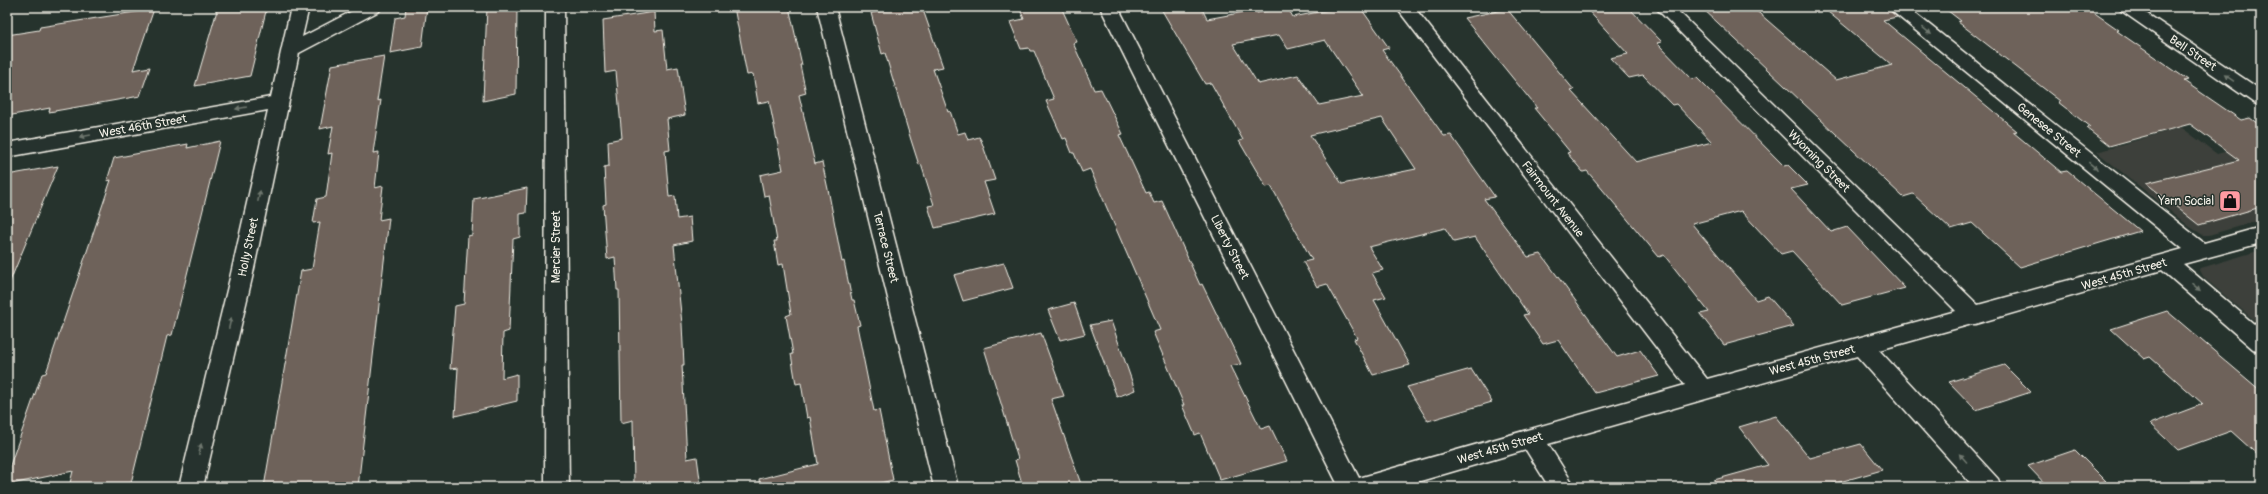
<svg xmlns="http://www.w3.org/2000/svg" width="2268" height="494" viewBox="0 0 2268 494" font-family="Pangolin,sans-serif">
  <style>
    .built { fill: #3c413a }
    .building { fill: #6e625a; stroke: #f4f1e8; fill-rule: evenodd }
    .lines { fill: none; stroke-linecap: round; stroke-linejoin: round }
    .street-casing { stroke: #f4f1e8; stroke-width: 3 }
    .street { fill: #26332d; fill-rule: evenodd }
    .oneway { fill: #6e766e }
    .labels { text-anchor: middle; stroke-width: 3; stroke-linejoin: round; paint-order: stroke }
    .street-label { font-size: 12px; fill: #f4f1e8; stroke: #26332d }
    .poi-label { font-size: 12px; fill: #f4f1e8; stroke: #26332d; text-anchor: end }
  </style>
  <rect width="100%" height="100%" fill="#26332d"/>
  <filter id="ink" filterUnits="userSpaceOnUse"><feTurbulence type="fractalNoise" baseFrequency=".025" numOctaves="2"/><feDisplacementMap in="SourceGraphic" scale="8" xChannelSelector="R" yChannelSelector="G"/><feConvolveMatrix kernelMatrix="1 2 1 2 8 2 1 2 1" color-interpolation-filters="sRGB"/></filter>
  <g filter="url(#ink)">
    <g class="built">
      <polygon points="2181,127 2217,154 2261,142 2261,220 2209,235 2203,235 2190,227 2097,152"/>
      <polygon points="2261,250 2261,326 2204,278 2200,270 2201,268"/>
    </g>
    <g class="building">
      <polygon points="218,7 267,7 250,76 195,86"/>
      <polygon points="406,7 427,7 422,47 390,53 395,18 405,16"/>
      <polygon points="487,7 517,7 516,94 483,101"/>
      <polygon points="734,7 789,7 802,65 800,65 806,93 799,95 815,164 822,162 829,194 842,262 844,261 852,300 854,300 860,325 857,326 874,411 879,410 893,480 864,487 760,487 759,479 818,464 810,417 807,418 801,383 796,384 791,354 793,354 786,316 791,314 783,264 778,265 774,241 777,241 769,195 764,196 760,175 783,170 769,101 758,103 753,74 747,75"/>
      <polygon points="901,7 922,7 943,67 933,69 948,112 950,111 958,134 965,132 968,140 979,137 981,140 995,180 984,182 995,214 935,228 928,206 934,205 921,164 919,165 911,140 885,53 882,54 871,13"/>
      <polygon points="1019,7 1061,7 1077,42 1073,43 1094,90 1101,89 1123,134 1119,135 1146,193 1149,192 1154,203 1162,201 1200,285 1202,284 1241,364 1230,366 1261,429 1270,426 1287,461 1220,480 1200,433 1195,435 1182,405 1184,405 1153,332 1160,330 1090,169 1082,172 1074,153 1072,153 1066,138 1063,139 1046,101 1054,99 1034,51 1030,51 1029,48 1021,49 1010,22 1024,19"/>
      <path d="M1160 7H1201L1207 19 1255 10 1257 13 1287 7 1293 17 1344 7H1360L1389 48 1382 50 1444 136 1451 135 1495 197 1484 199 1528 257 1541 254 1617 357 1640 350 1659 376 1595 393 1558 340 1543 344 1523 315 1528 314 1475 237 1454 242 1445 228 1369 247 1383 270 1372 273 1386 297 1374 300 1410 365 1373 375 1354 339 1357 338 1327 284 1317 287 1303 262 1312 260 1271 186 1266 187 1239 141 1243 140 1211 83 1205 84ZM1279 35 1288 49 1325 40 1363 96 1319 105 1298 75 1258 84 1233 44ZM1382 118 1416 169 1342 184 1310 135Z"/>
      <polygon points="1585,7 1628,7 1662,42 1657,43 1692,79 1697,78 1784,166 1788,165 1808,185 1791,189 1831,232 1847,227 1905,288 1842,305 1792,251 1781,254 1741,211 1692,224 1756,300 1768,296 1794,326 1724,345 1700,314 1709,312 1664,255 1659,257 1587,171 1583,172 1567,153 1570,152 1534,108 1537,108 1464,18 1507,9 1574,90 1571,91 1636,162 1712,142 1676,104 1672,105 1643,75 1629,78 1610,58 1628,54"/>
      <polygon points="1701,7 1752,7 1836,80 1892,65 1822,7 1886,7 1897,17 1883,20 2017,131 2013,132 2061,172 2067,171 2140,231 2020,267 1972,223 1951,229 1913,194 1903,197"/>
      <polygon points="1943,7 2086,7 2119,30 2117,31 2188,80 2184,81 2241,120 2250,118 2261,126 2261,207 2199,225 2146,183 2239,160 2190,124 2109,146 2086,128 2090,127 2058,102 2060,101 1958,22 1961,21"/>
      <polygon points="154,9 133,70 150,67 140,96 49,112 50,108 7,116 7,35 39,30 40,27"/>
      <polygon points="654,12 655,31 663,30 667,69 678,67 685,115 667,119 670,150 665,151 669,197 675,196 677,219 690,217 692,241 674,245 682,324 684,365 682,365 687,459 697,457 701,487 634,487 633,420 621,423 619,290 617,290 615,257 607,259 603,205 606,204 604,167 609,166 608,141 622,138 616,71 605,73 603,20"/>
      <polygon points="384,56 377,101 381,100 373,153 379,152 375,188 383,186 379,220 389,218 358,487 264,487 301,271 312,269 320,222 313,223 317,199 326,197 332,153 328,154 333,126 320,129 332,65"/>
      <polygon points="220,141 172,335 167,336 130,487 69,487 73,471 7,485 7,474 42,374 46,373 111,180 107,181 114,158 188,144 187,148"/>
      <polygon points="58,166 8,286 7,286 7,175"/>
      <polygon points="527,188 526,213 520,214 520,237 513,239 509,331 503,333 502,378 517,374 517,401 455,416 458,368 450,369 455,306 464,304 468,236 472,235 474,199"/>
      <polygon points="1004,263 1013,288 963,301 954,275"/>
      <polygon points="1074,303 1085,334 1060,340 1048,310"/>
      <polygon points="2167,311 2261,391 2261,458 2231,431 2178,450 2150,424 2203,404 2150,357 2144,359 2111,329"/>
      <polygon points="1111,321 1135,390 1117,397 1090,325"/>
      <polygon points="1041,333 1064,396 1051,399 1082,487 1023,487 1015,460 1018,459 984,348"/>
      <polygon points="2004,365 2031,392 1976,410 1949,382"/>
      <polygon points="1471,369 1492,402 1428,421 1407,387"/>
      <polygon points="1776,416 1810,458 1861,444 1882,470 1822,487 1715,487 1714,480 1768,465 1739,427"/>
      <polygon points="2075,450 2106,481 2089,487 2048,487 2028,466"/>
    </g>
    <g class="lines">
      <g class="street-casing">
        <g id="street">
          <polygon points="291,7 309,7 302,37 360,7 382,7 379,11 299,53 252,278 203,487 179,487 230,278 268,110 7,157 7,143 271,97"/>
          <polygon points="546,7 564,7 569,487 545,487"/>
          <polygon points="817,7 835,7 958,487 934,487"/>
          <polygon points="1100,7 1118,7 1359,478 1685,385 1396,7 1414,7 1707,379 1956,311 1655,7 1674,7 1978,305 2183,249 1887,7 1907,7 2204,243 2261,227 2261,243 2183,264 2261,330 2261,352 2253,349 2162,270 1975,324 1972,324 1879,350 1998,479 2001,487 1974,487 1857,356 1548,444 1575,487 1549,487 1526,450 1400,487 1339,487"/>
          <polygon points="2116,7 2137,7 2261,90 2261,105 2254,103"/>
        </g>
      </g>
      <use href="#street" class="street"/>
    </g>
    <defs><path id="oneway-solid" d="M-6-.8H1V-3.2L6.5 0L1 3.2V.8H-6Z"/></defs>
    <g class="oneway">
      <use href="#oneway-solid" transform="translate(1927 31) rotate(39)"/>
      <use href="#oneway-solid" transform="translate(2229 78) rotate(-146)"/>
      <use href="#oneway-solid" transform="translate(241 108) rotate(170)"/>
      <use href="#oneway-solid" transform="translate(85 136) rotate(170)"/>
      <use href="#oneway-solid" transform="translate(2093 166) rotate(39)"/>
      <use href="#oneway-solid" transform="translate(259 196) rotate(-78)"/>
      <use href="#oneway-solid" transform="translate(2196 287) rotate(41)"/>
      <use href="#oneway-solid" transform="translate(230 323) rotate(-77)"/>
      <use href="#oneway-solid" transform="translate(200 449) rotate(-77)"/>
      <use href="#oneway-solid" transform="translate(1963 458) rotate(-132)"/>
    </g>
  </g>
  <defs>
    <g id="shop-square" transform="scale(1.15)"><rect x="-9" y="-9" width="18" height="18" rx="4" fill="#ff9aa2" stroke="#26332d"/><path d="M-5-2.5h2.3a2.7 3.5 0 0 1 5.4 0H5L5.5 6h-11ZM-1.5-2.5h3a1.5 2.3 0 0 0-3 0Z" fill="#111"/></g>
  </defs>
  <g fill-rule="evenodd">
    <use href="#shop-square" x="2230" y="201"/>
  </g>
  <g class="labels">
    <g class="street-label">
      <text transform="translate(2193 53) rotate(34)" y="4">Bell Street</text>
      <text transform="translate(143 126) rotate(-10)" y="4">West 46th Street</text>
      <text transform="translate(2049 130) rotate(39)" y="4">Genesee Street</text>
      <text transform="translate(1819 161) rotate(45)" y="4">Wyoming Street</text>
      <text transform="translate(1553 199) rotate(52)" y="4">Fairmount Avenue</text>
      <text transform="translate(248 247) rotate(-78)" y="4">Holly Street</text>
      <text transform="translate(556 247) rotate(-90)" y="4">Mercier Street</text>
      <text transform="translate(886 247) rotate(76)" y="4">Terrace Street</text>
      <text transform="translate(1230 247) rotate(63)" y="4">Liberty Street</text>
      <text transform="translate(2124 274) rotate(-16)" y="4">West 45th Street</text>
      <text transform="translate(1812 360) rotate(-15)" y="4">West 45th Street</text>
      <text transform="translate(1500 448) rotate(-16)" y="4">West 45th Street</text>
    </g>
    <g class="poi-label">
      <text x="2214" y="205">Yarn Social</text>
    </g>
  </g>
  <rect width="2268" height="494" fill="none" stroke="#26332d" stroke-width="24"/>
  <rect x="12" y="12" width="2244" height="470" fill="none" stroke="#f4f1e8" stroke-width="1.5" filter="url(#ink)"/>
</svg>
